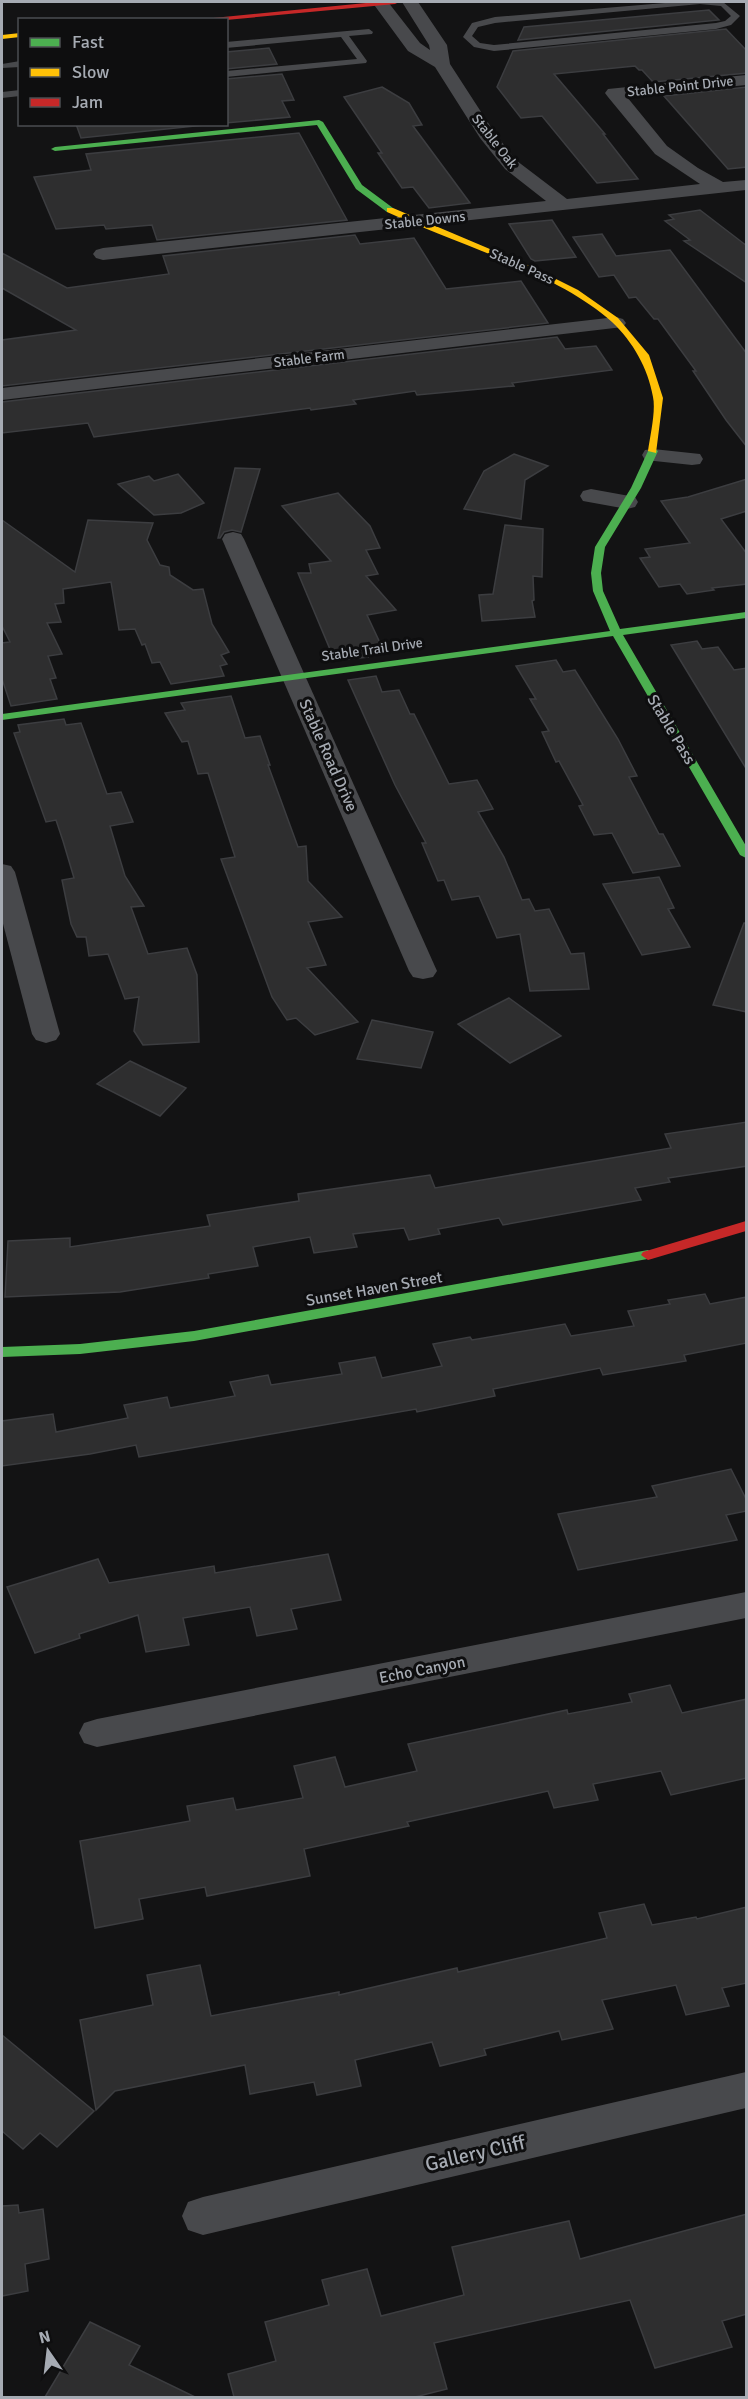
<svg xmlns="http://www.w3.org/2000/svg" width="748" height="2399" viewBox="0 0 748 2399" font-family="Signika,sans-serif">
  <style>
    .building { fill: #2e2e2f; stroke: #3c3d40; stroke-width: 1.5 }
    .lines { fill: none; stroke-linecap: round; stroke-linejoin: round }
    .lane { fill: #48494c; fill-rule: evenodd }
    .street { fill: #48494c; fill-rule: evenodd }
    .fast { fill: #4caf50; fill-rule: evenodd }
    .slow { fill: #ffc107; fill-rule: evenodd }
    .jam { fill: #c62828; fill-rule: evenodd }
    .labels { text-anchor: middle; stroke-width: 6; stroke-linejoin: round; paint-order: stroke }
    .far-street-label { font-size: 14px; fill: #a6abb3; stroke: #0e0e0f }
    .street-label { font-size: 16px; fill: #a6abb3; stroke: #0e0e0f }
    .near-street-label { font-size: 20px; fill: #a6abb3; stroke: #0e0e0f }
  </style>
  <rect width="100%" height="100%" fill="#131314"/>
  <g class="building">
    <polygon points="709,10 719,20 518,40 524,27"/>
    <polygon points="726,29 747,51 747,73 653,82 642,70 639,70 635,66 554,74 605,134 603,134 638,179 597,183 542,116 521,118 497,87 513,51"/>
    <polygon points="269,48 277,64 226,69 226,52"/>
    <polygon points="282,74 294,100 282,101 290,117 226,123 226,79"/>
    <polygon points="382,87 409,103 422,125 413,126 470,203 429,208 413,187 402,188 378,153 382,153 344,97"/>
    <polygon points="747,87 747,167 728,169 664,96"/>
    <polygon points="76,124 214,124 81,138"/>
    <polygon points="299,133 347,220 157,240 152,225 106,229 104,225 56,229 34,177 91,170 86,154"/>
    <polygon points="700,210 747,246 747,283 684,241 690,240 665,221 674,219 669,215"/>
    <polygon points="552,220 576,257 535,261 531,259 509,224"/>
    <polygon points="602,234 616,256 670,250 747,354 747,447 726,420 693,371 696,371 658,319 654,319 636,297 629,298 614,275 599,277 573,237"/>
    <polygon points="355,235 360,244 414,238 446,289 521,281 548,323 2,386 2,340 76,330 2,288 2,253 67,288 169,274 163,256"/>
    <polygon points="557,337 565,349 596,346 612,370 512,383 514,386 417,395 415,391 353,400 356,404 311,410 310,408 94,437 88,423 2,433 2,402"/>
    <polygon points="514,454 548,466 525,480 521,519 464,509 484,471"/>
    <polygon points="235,468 260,469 241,532 232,530 224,532 220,538 218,538"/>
    <polygon points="178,474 204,503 181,513 154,515 118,484 149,476 154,481"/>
    <polygon points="747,479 747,511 721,519 747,554 747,584 712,588 714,590 687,594 680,584 659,587 640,558 650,557 645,549 690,543 661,501 688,497"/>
    <polygon points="338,493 370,526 380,548 366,550 378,574 366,576 396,610 367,615 381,645 364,648 368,657 339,660 336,653 332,654 298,573 311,573 309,564 331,561 282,506"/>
    <polygon points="2,520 75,572 88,520 153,523 147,540 160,565 169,567 170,575 193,590 203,589 212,624 229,652 221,655 227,664 220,666 224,676 171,684 160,662 152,663 145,644 142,645 135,629 119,630 111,582 63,589 64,603 55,604 61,622 47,623 62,654 48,656 56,678 50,679 57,699 11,706 2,679 2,643 10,642 2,626"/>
    <polygon points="505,525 543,529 542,577 533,576 534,600 532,601 535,617 482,621 479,595 493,594"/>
    <polygon points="697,641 702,649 718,647 734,670 747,668 747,770 671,645"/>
    <polygon points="556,660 563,672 575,670 618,739 637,776 629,777 659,834 663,834 680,866 633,873 612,833 594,835 579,806 583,805 559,761 556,762 542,732 549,731 530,699 536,699 516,666"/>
    <polygon points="376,676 382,692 399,690 410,714 414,714 449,784 477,780 493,809 478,812 504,857 522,900 529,899 535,911 549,909 571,954 584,953 589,989 530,991 520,934 497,938 479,896 452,900 444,880 438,881 422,843 426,843 395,785 348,680"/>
    <polygon points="231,696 245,738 260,736 270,765 268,765 298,847 306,846 308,881 342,917 308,922 326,965 307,968 358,1022 315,1035 296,1018 287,1020 272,997 221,859 235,857 208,773 198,774 188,741 182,742 165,713 185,710 181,703"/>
    <polygon points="64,719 66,725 81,723 107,794 121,792 133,822 110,826 125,876 144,906 131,907 148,954 187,948 197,975 199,1042 143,1045 134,1031 139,997 125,999 108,954 89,956 86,937 77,937 71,924 62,880 74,878 63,841 56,820 46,822 14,733 20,732 18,725"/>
    <polygon points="659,877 674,908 668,909 690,947 642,955 603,884"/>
    <polygon points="744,923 747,923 747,1012 713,1005"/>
    <polygon points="509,998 561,1036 510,1063 458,1024"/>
    <polygon points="372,1020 433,1032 421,1068 357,1059"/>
    <polygon points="130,1061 186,1088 160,1116 97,1084"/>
    <polygon points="747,1122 747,1166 668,1178 670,1182 635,1188 641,1200 503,1225 499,1218 438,1229 440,1234 409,1240 404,1228 353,1234 357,1247 314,1253 310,1237 253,1247 258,1266 208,1274 209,1278 120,1292 5,1297 8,1241 70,1238 70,1247 210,1226 207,1215 299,1201 298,1194 430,1175 435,1188 671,1148 665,1134"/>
    <polygon points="705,1294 710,1304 747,1297 747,1343 684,1355 686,1361 603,1375 600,1368 493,1389 495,1396 417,1412 416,1409 139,1457 136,1445 90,1454 2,1466 2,1421 53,1414 56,1432 128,1418 124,1405 167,1397 170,1408 235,1396 230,1382 268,1375 271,1385 342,1374 339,1363 375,1357 382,1378 442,1366 433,1344 470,1337 472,1340 565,1324 571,1336 634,1326 628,1311 670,1304 668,1300"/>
    <polygon points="731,1469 747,1501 747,1511 726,1515 737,1540 578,1570 558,1514 657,1497 652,1486"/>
    <polygon points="328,1554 341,1600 291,1609 297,1629 257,1636 250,1607 183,1618 189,1645 146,1652 138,1615 79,1634 80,1638 35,1653 7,1587 98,1559 109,1583 214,1566 215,1573"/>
    <polygon points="670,1685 682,1713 747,1699 747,1778 671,1795 661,1771 593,1784 598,1800 554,1808 548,1791 407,1822 409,1826 304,1849 310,1876 207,1896 205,1887 139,1899 143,1919 95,1928 80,1841 190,1821 187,1806 233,1798 236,1810 303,1798 294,1766 335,1757 345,1787 417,1771 408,1744 567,1710 568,1714 632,1702 629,1694"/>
    <polygon points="644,1904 652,1925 696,1917 697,1919 747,1907 747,1983 722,1988 729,2006 686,2015 676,1985 602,2000 613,2029 562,2040 559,2031 484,2049 486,2055 440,2066 432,2042 355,2060 361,2086 317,2095 314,2082 250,2094 245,2065 115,2091 96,2110 80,2020 153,2005 147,1975 200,1965 211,2016 339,1992 339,1995 457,1968 458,1972 607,1938 599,1913"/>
    <polygon points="2,2035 94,2111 57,2147 40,2133 23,2149 2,2131"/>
    <polygon points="18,2205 19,2213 43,2209 49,2259 25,2264 28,2291 2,2296 2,2206"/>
    <polygon points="747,2214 747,2314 722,2321 732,2347 655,2368 630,2300 434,2343 447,2389 415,2397 234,2397 228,2374 276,2361 265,2322 329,2305 322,2280 367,2269 381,2316 464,2295 452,2247 569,2221 580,2259"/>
    <polygon points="90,2322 140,2346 129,2365 195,2397 45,2397"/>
  </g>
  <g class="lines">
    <g class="lane">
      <path d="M677 2H723L740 16 731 25 716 29 494 51 474 47 463 37 472 23 495 17ZM700 4 721 6 731 16 725 21 716 23 494 45 480 43 472 36 478 27 495 23Z"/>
      <polygon points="369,29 373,32 372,34 349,36 367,61 366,63 226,77 226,71 357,59 341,37 226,48 226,42"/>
      <polygon points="20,61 20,67 2,68 2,64"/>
      <polygon points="20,90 20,96 2,98 2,92"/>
    </g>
    <g class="street">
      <polygon points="372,2 388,2 420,43 430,50 429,45 402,2 418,2 447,45 450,64 496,135 517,161 567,199 700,184 655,154 608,97 605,93 608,89 746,75 746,85 627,97 667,146 698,168 723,182 746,180 746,190 103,260 96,258 93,254 96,250 103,248 546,201 505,169 480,138 435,67 408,51"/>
      <polygon points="616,317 623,319 626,323 623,327 2,400 2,388"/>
      <polygon points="653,449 700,454 703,459 700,464 692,465 645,460 642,455 645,450"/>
      <polygon points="591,489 635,497 638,502 635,507 627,509 583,501 580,496 583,491"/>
      <polygon points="233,532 241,534 244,539 437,971 433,977 423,979 413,977 409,971 222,539 225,534"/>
      <polygon points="2,864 11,866 15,872 60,1034 56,1040 46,1043 36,1040 32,1034 2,920"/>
      <polygon points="746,1592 746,1618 97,1747 84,1743 79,1733 84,1723 97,1719"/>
      <polygon points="746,2072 746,2108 203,2235 188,2230 182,2216 188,2202 203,2197"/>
    </g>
    <g class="fast">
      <polygon points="319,120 323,122 362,185 393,208 393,212 387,212 356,189 317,125 55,151 51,149 55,147"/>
      <polygon points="653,448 658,451 641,488 605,547 601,573 603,591 620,629 746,612 746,618 623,635 746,846 746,858 740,855 613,636 2,720 2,714 610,631 593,591 591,573 595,547 631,488 648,451"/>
      <polygon points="648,1250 655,1255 653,1258 194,1341 80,1354 2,1357 2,1347 80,1344 194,1331"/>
    </g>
    <g class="slow">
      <polygon points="20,33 20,37 2,39 2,35"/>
      <path d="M387 208H393L530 266 578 290 618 318 649 355 663 398 656 453 648 451C650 436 656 411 653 397 648 368 633 342 612 322 558 273 454 243 387 212Z"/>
    </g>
    <g class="jam">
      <polygon points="376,2 399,2 395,4 226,20 193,20"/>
      <polygon points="746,1221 746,1231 648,1260 641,1255 643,1252"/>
    </g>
  </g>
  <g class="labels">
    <g class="far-street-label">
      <text transform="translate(680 86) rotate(-6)" y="5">Stable Point Drive</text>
      <text transform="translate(495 141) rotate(52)" y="5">Stable Oak</text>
      <text transform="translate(425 220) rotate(-6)" y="5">Stable Downs</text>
      <text transform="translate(522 266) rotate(24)" y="5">Stable Pass</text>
      <text transform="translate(309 358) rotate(-7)" y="5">Stable Farm</text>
      <text transform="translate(372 649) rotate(-8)" y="5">Stable Trail Drive</text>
    </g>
    <g class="street-label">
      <text transform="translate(672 729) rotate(59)" y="6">Stable Pass</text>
      <text transform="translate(329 755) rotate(66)" y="6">Stable Road Drive</text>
      <text transform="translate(374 1288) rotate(-10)" y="6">Sunset Haven Street</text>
      <text transform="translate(422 1669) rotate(-11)" y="6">Echo Canyon</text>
    </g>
    <g class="near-street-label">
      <text transform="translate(475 2153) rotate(-13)" y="7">Gallery Cliff</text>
    </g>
  </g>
  <rect width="748" height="2399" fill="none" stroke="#a6abb3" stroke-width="6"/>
  <rect x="18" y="18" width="210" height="108" fill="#0e0e0f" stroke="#4b4d51" stroke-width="1.5"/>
  <rect x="30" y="38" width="30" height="9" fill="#4caf50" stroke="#4b4d51" stroke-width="1.5"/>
  <text x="72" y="48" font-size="18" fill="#a6abb3">Fast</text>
  <rect x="30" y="68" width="30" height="9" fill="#ffc107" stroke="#4b4d51" stroke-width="1.5"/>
  <text x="72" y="78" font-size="18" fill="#a6abb3">Slow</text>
  <rect x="30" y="98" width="30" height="9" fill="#c62828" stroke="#4b4d51" stroke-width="1.5"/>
  <text x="72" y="108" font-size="18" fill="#a6abb3">Jam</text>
  <g transform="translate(48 2351) rotate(346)" stroke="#0e0e0f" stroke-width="4.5" paint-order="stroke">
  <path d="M0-4.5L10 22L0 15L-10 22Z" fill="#a6abb3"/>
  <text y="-9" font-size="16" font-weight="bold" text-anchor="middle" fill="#a6abb3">N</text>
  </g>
</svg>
